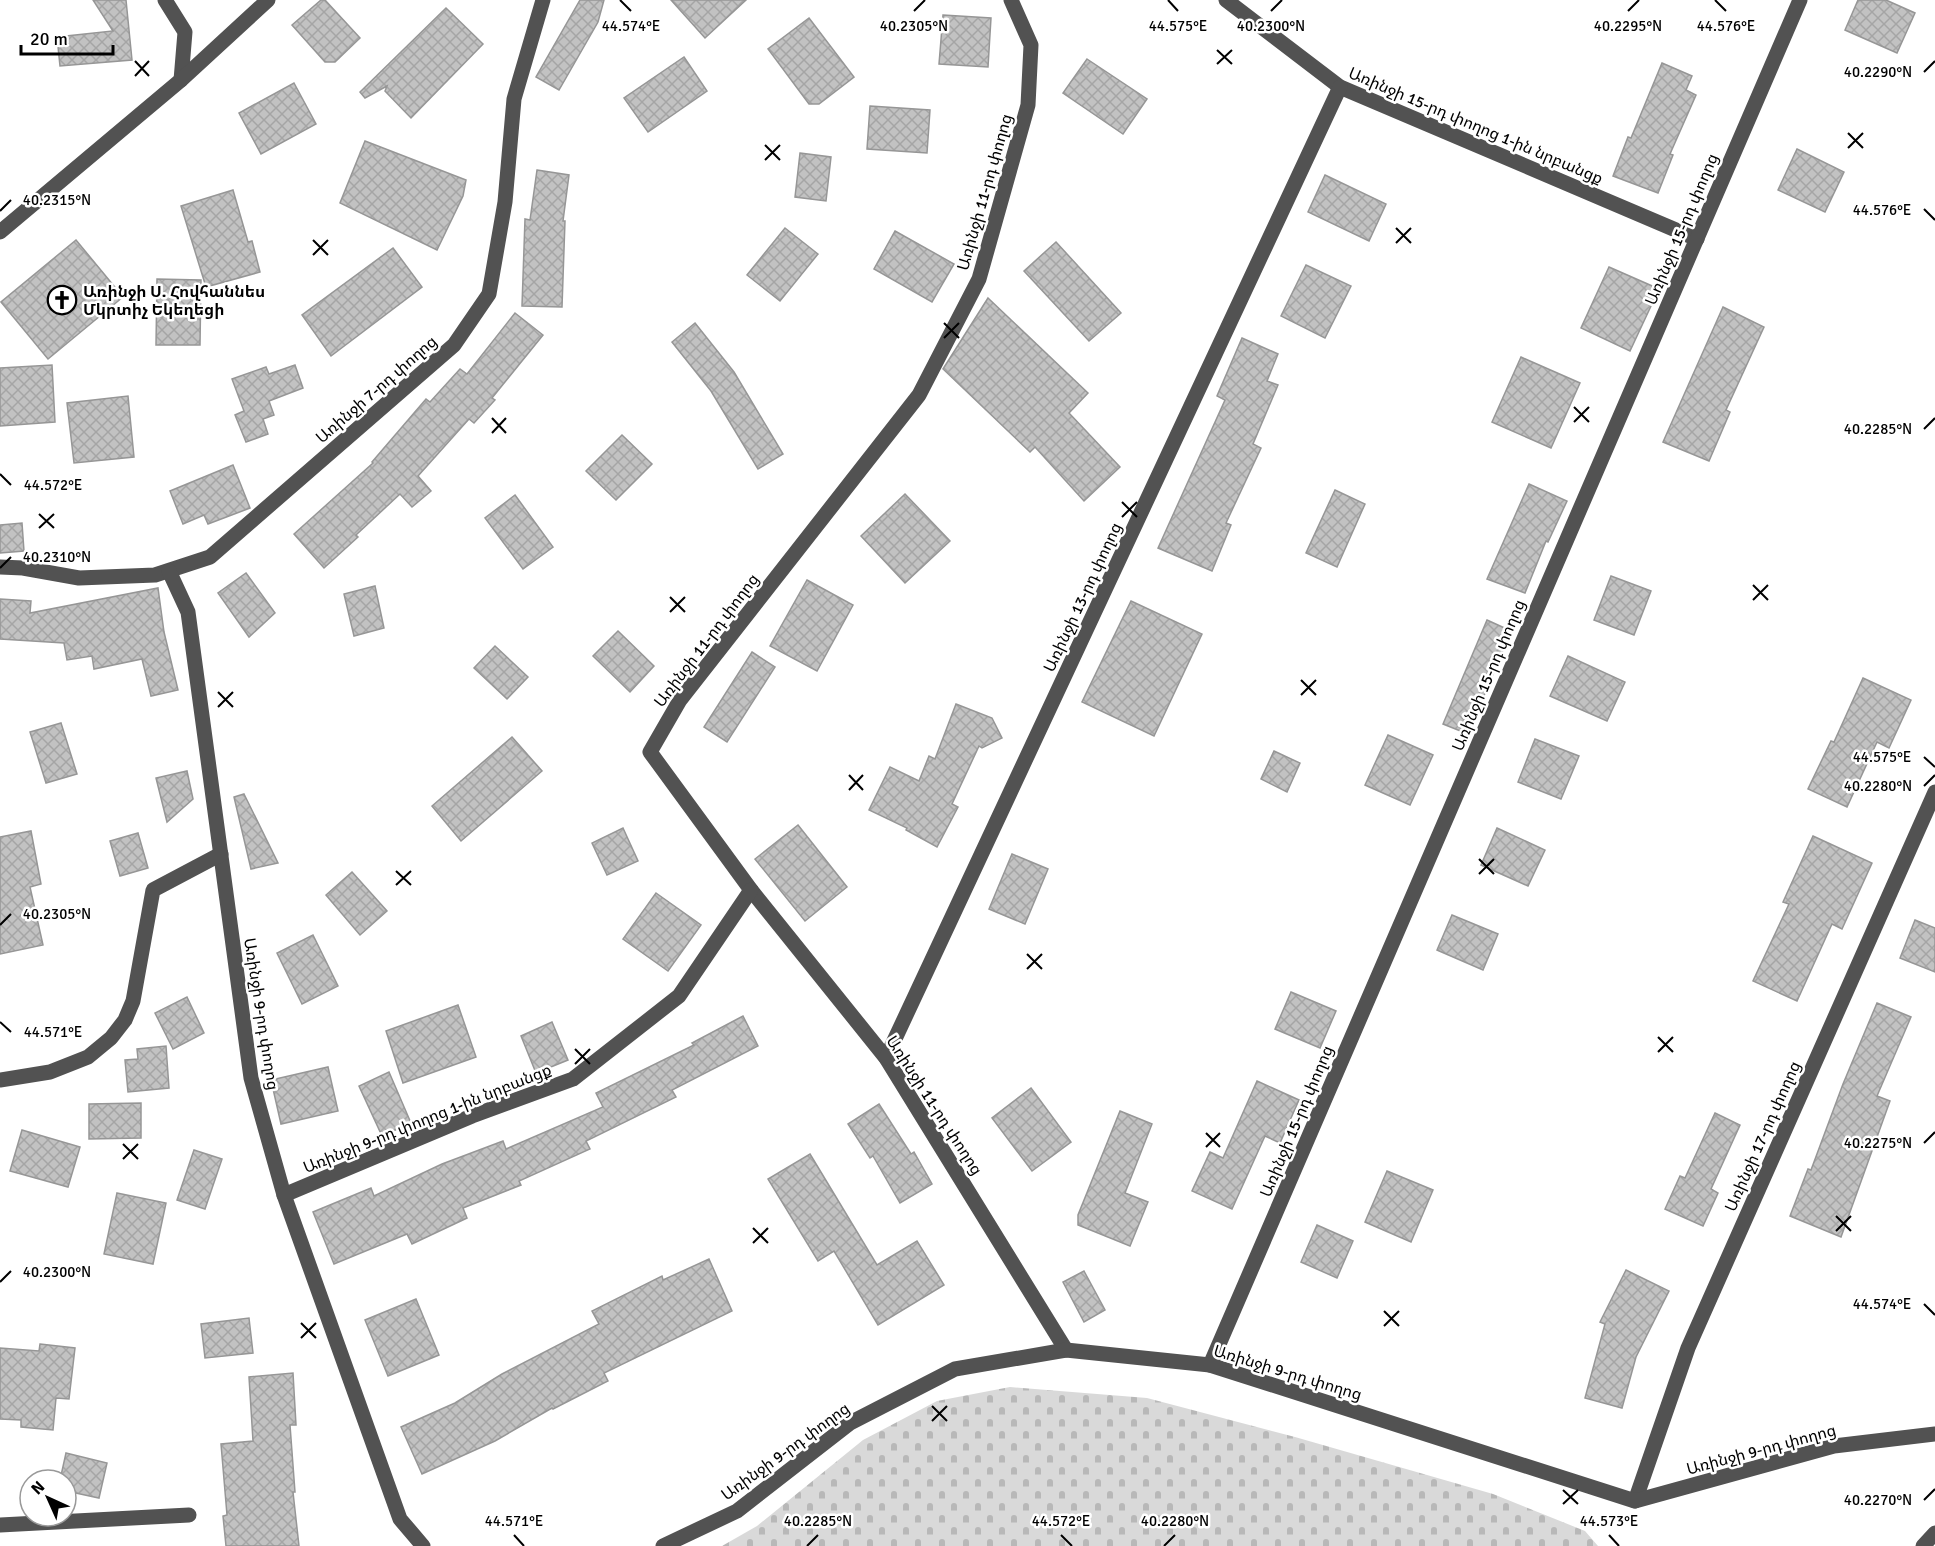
<svg xmlns="http://www.w3.org/2000/svg" width="1935" height="1546" viewBox="0 0 1935 1546" font-family="Signika,'Noto Sans Armenian',sans-serif">
  <style>
    .cemetery { fill: url(#cemetery-stones) }
    .building { fill: url(#building-cross-hatch); stroke: #969696; stroke-width: 1.5 }
    .lines { fill: none; stroke-linecap: round; stroke-linejoin: round }
    .minor { stroke: #525252; stroke-width: 15 }
    .ticks { fill: none; stroke: #000; stroke-width: 2 }
    .labels { text-anchor: middle; stroke-width: 5; stroke-linejoin: round; paint-order: stroke }
    .street-label { font-size: 16px; fill: #000; stroke: #fff }
    .poi-label { font-size: 16px; font-weight: bold; fill: #000; stroke: #fff; text-anchor: start }
    .ticks-label { font-size: 15px; text-anchor: middle; fill: #000; stroke: #fff; stroke-width: 5; stroke-linejoin: round; paint-order: stroke }
  </style>
  <defs>
    <pattern id="cemetery-stones" width="16" height="16" patternUnits="userSpaceOnUse" patternTransform="scale(1.5)"><rect width="16" height="16" fill="#d9d9d9"/><path d="M2 7V4a2 2 0 0 1 4 0v3zM10 15v-3a2 2 0 0 1 4 0v3z" fill="#b8b8b8"/></pattern>
    <pattern id="building-cross-hatch" width="8" height="8" patternUnits="userSpaceOnUse" patternTransform="scale(1.5)"><rect width="8" height="8" fill="#c2c2c2"/><path d="M0 0l8 8M0 8l8-8" fill="none" stroke="#a5a5a5"/></pattern>
  </defs>
  <rect width="100%" height="100%" fill="#fff"/>
  <polygon class="cemetery" points="1010,1387 1147,1398 1295,1437 1493,1494 1585,1531 1598,1546 722,1546 757,1526 863,1440 937,1401"/>
  <g class="building">
    <polygon points="93,0 126,0 132,60 60,66 57,37 113,31"/>
    <polygon points="321,0 325,0 360,38 335,62 325,62 292,25"/>
    <polygon points="580,0 604,0 598,22 559,90 536,77"/>
    <polygon points="671,0 746,0 705,38"/>
    <polygon points="1858,0 1886,0 1915,13 1897,53 1845,30"/>
    <polygon points="446,8 483,44 411,118 385,91 387,86 365,98 360,92"/>
    <polygon points="943,15 991,18 988,67 939,64"/>
    <polygon points="809,18 854,77 819,104 809,104 768,49"/>
    <polygon points="684,57 707,91 648,132 624,98"/>
    <polygon points="1087,59 1147,99 1123,134 1063,93"/>
    <polygon points="1662,63 1692,76 1686,90 1696,95 1670,154 1673,155 1658,193 1613,176 1628,137 1631,138"/>
    <polygon points="294,83 316,124 261,154 239,113"/>
    <polygon points="870,106 930,110 927,153 867,149"/>
    <polygon points="365,141 466,180 463,196 437,250 340,203"/>
    <polygon points="1797,149 1844,172 1825,212 1778,190"/>
    <polygon points="800,153 831,157 826,201 795,197"/>
    <polygon points="537,170 569,175 563,221 565,221 562,307 522,306 525,219 530,220"/>
    <polygon points="1325,175 1386,204 1369,241 1308,212"/>
    <polygon points="233,190 248,242 252,241 260,272 206,287 181,206"/>
    <polygon points="785,228 818,254 780,301 747,275"/>
    <polygon points="895,231 954,264 932,302 874,269"/>
    <polygon points="76,240 123,297 48,359 1,302"/>
    <polygon points="1056,242 1121,313 1089,341 1024,271"/>
    <polygon points="393,248 422,287 331,356 302,315"/>
    <polygon points="1306,265 1351,286 1325,338 1281,316"/>
    <polygon points="1609,267 1659,289 1630,351 1581,328"/>
    <polygon points="157,279 201,280 200,345 156,345"/>
    <polygon points="988,298 1088,393 1069,413 1120,467 1084,501 1035,447 1030,452 943,369"/>
    <polygon points="1723,307 1764,327 1726,410 1730,412 1709,461 1663,442"/>
    <polygon points="515,313 543,335 492,398 495,400 474,423 469,419 418,476 431,491 412,507 400,494 356,535 358,537 324,568 294,534 373,463 372,462 426,399 430,402 460,369 467,374"/>
    <polygon points="695,323 734,372 783,454 758,469 711,391 672,342"/>
    <polygon points="1242,338 1278,354 1267,381 1278,385 1253,444 1261,448 1226,523 1231,525 1212,571 1158,548 1225,400 1217,396"/>
    <polygon points="1521,357 1580,383 1551,448 1492,422"/>
    <polygon points="52,365 55,422 0,426 0,368"/>
    <polygon points="295,365 303,388 269,401 274,415 263,419 268,434 246,442 235,415 244,411 232,379 266,367 269,374"/>
    <polygon points="128,396 134,457 74,463 67,403"/>
    <polygon points="622,435 652,464 616,500 586,471"/>
    <polygon points="233,465 250,508 208,524 204,515 183,524 170,491"/>
    <polygon points="1529,484 1567,501 1548,542 1546,541 1525,593 1487,579"/>
    <polygon points="1335,490 1365,504 1337,567 1306,553"/>
    <polygon points="905,494 950,541 905,583 861,536"/>
    <polygon points="515,495 553,547 523,569 485,518"/>
    <polygon points="22,523 24,551 0,553 0,525"/>
    <polygon points="246,573 275,613 249,637 218,593"/>
    <polygon points="1611,576 1651,591 1634,635 1594,620"/>
    <polygon points="807,580 853,605 817,671 770,646"/>
    <polygon points="375,586 384,628 354,636 344,594"/>
    <polygon points="158,588 164,632 178,690 151,696 142,659 94,669 92,656 67,660 64,643 0,639 0,599 31,601 30,613"/>
    <polygon points="1131,601 1202,634 1154,736 1082,702"/>
    <polygon points="1487,620 1511,631 1468,734 1443,724"/>
    <polygon points="618,631 654,666 630,692 593,656"/>
    <polygon points="495,646 528,677 507,699 474,668"/>
    <polygon points="752,652 775,667 727,742 704,727"/>
    <polygon points="1568,656 1625,682 1607,721 1550,696"/>
    <polygon points="1863,678 1911,700 1889,748 1877,742 1847,807 1808,789 1831,741 1834,742"/>
    <polygon points="956,704 992,718 1002,738 982,748 979,746 952,804 958,807 937,847 906,830 907,828 869,810 890,767 919,781 929,756 935,759"/>
    <polygon points="61,723 77,774 46,783 30,732"/>
    <polygon points="1388,735 1433,755 1410,805 1365,785"/>
    <polygon points="512,737 542,771 461,841 432,806"/>
    <polygon points="1535,739 1579,756 1561,799 1518,782"/>
    <polygon points="1274,751 1300,763 1287,792 1261,779"/>
    <polygon points="187,771 193,799 167,822 156,778"/>
    <polygon points="244,794 278,863 251,869 234,797"/>
    <polygon points="798,825 847,887 805,921 755,859"/>
    <polygon points="623,828 638,861 607,875 592,843"/>
    <polygon points="1497,828 1545,850 1528,886 1481,865"/>
    <polygon points="31,831 41,884 30,887 43,945 0,954 0,837"/>
    <polygon points="138,833 148,868 120,876 110,841"/>
    <polygon points="1813,836 1872,863 1842,929 1832,924 1797,1001 1753,981 1789,904 1783,902"/>
    <polygon points="1012,854 1048,869 1025,924 989,909"/>
    <polygon points="352,872 387,911 360,935 326,895"/>
    <polygon points="656,893 701,925 668,971 623,939"/>
    <polygon points="1452,915 1498,934 1483,970 1437,950"/>
    <polygon points="1915,920 1935,928 1935,972 1900,958"/>
    <polygon points="313,935 338,986 302,1004 277,953"/>
    <polygon points="1291,992 1336,1011 1320,1048 1275,1029"/>
    <polygon points="187,997 204,1033 173,1049 155,1013"/>
    <polygon points="1877,1003 1911,1017 1877,1096 1890,1101 1841,1237 1790,1216 1808,1169 1811,1170 1843,1084"/>
    <polygon points="458,1005 476,1057 403,1083 386,1031"/>
    <polygon points="743,1016 758,1046 672,1090 676,1097 586,1141 590,1149 519,1181 521,1185 463,1208 467,1218 412,1244 407,1234 334,1264 313,1212 371,1188 374,1196 442,1164 503,1141 506,1149 603,1107 596,1093 694,1045 692,1043"/>
    <polygon points="552,1022 568,1060 536,1073 521,1036"/>
    <polygon points="166,1046 169,1088 128,1092 125,1060 138,1059 137,1049"/>
    <polygon points="328,1067 338,1111 281,1124 271,1080"/>
    <polygon points="389,1072 411,1123 382,1136 359,1086"/>
    <polygon points="1257,1081 1299,1100 1280,1143 1265,1136 1232,1209 1192,1191 1210,1152 1223,1158"/>
    <polygon points="1031,1088 1071,1142 1032,1171 992,1118"/>
    <polygon points="141,1103 141,1138 89,1139 89,1104"/>
    <polygon points="879,1104 911,1154 914,1152 932,1184 900,1203 873,1156 870,1158 848,1124"/>
    <polygon points="1120,1111 1152,1124 1125,1193 1148,1202 1130,1246 1078,1225 1078,1215"/>
    <polygon points="1715,1113 1740,1125 1711,1189 1718,1193 1703,1226 1665,1209 1680,1176 1685,1178"/>
    <polygon points="22,1130 80,1147 68,1187 10,1171"/>
    <polygon points="194,1150 222,1159 205,1209 177,1200"/>
    <polygon points="810,1154 877,1265 917,1241 944,1285 878,1325 834,1251 818,1261 768,1179"/>
    <polygon points="1387,1171 1433,1190 1411,1242 1365,1222"/>
    <polygon points="117,1193 166,1203 153,1264 104,1254"/>
    <polygon points="1317,1225 1353,1241 1337,1278 1301,1262"/>
    <polygon points="709,1259 732,1311 604,1373 608,1381 553,1409 552,1408 495,1441 422,1474 401,1427 455,1403 502,1374 599,1324 592,1311 662,1276 663,1280"/>
    <polygon points="1626,1270 1669,1291 1636,1357 1622,1408 1585,1398 1605,1324 1600,1322"/>
    <polygon points="1084,1271 1105,1310 1084,1322 1063,1282"/>
    <polygon points="416,1299 439,1355 388,1376 365,1320"/>
    <polygon points="249,1318 253,1353 205,1358 201,1324"/>
    <polygon points="40,1344 75,1348 69,1399 56,1398 53,1430 21,1427 21,1420 0,1419 0,1348 39,1351"/>
    <polygon points="293,1373 296,1425 290,1425 295,1492 293,1492 299,1546 226,1546 223,1516 227,1515 221,1444 253,1441 249,1377"/>
    <polygon points="66,1453 107,1463 99,1498 66,1491 66,1480 60,1480"/>
  </g>
  <g class="lines">
    <g class="minor">
      <polyline points="165,0 185,32 181,80"/>
      <polyline points="1011,0 1031,45 1028,105 979,279 919,395 680,700 650,752 751,890 886,1058 1066,1350"/>
      <polyline points="1226,0 1340,87 1697,239"/>
      <polyline points="0,232 181,80 268,0"/>
      <polyline points="0,567 23,568 79,578 155,575 210,557 454,345 489,294 505,202 514,99 543,0"/>
      <polyline points="169,571 188,612 251,1078 284,1195 400,1519 423,1546"/>
      <polyline points="886,1058 1340,87"/>
      <polyline points="0,1080 50,1072 88,1057 111,1038 125,1020 133,1001 153,890 221,854"/>
      <polyline points="284,1195 472,1116 573,1079 679,996 751,890"/>
      <polyline points="1210,1365 1800,0"/>
      <polyline points="1635,1501 1688,1348 1935,792"/>
      <polyline points="0,1525 189,1515"/>
      <polyline points="663,1546 737,1511 850,1423 955,1369 1066,1350 1210,1365 1635,1501 1834,1446 1935,1434"/>
      <polyline points="1923,1546 1935,1533"/>
    </g>
  </g>
  <path class="ticks" d="M620 0 631 11M1168 0 1178 11M1715 0 1726 11M914 11 925 0M1271 11 1282 0M1628 11 1639 0M1217 50 1232 64M135 61 149 76M1217 64 1232 50M1924 72 1935 61M135 76 149 61M1848 133 1863 148M765 145 780 160M1848 148 1863 133M765 160 780 145M1924 209 1935 220M0 211 11 200M1396 228 1411 243M313 240 328 255M1396 243 1411 228M313 255 328 240M944 323 959 338M944 338 959 323M1574 407 1589 422M492 418 506 433M1574 422 1589 407M1924 429 1935 418M492 433 506 418M0 474 11 485M1122 502 1137 517M39 514 54 528M1122 517 1137 502M39 528 54 514M0 568 11 557M1753 585 1768 600M670 597 685 612M1753 600 1768 585M670 612 685 597M1301 680 1316 695M218 692 233 707M1301 695 1316 680M218 707 233 692M1924 757 1935 767M849 775 863 790M1924 786 1935 775M849 790 863 775M1479 859 1494 874M396 871 411 885M1479 874 1494 859M396 885 411 871M0 925 11 914M1027 954 1042 969M1027 969 1042 954M0 1022 11 1032M1658 1037 1673 1052M575 1049 590 1064M1658 1052 1673 1037M575 1064 590 1049M1206 1133 1220 1147M1924 1143 1935 1132M123 1144 138 1159M1206 1147 1220 1133M123 1159 138 1144M1836 1216 1851 1231M753 1228 768 1243M1836 1231 1851 1216M753 1243 768 1228M0 1282 11 1271M1924 1304 1935 1315M1384 1311 1399 1326M301 1323 316 1338M1384 1326 1399 1311M301 1338 316 1323M932 1406 947 1421M932 1421 947 1406M1563 1490 1578 1504M1924 1500 1935 1489M1563 1504 1578 1490M514 1535 524 1546M1061 1535 1072 1546M1609 1535 1619 1546M807 1546 818 1535M1164 1546 1175 1535"/>
  <defs>
    <g id="church-ring" transform="scale(1.5)"><circle r="9.5" fill="#fff" stroke="#000" stroke-width="1.5"/><path d="M-1.2-6h2.4v3.5h3.3v2.4h-3.3V6h-2.4V-.1h-3.3v-2.4h3.3Z" fill="#000"/></g>
  </defs>
  <g fill-rule="evenodd">
    <use href="#church-ring" x="62" y="300"/>
  </g>
  <g class="labels">
    <g class="street-label">
      <text transform="translate(1476 125) rotate(23)" y="6">Առինջի 15-րդ փողոց 1-ին նրբանցք</text>
      <text transform="translate(984 192) rotate(-74)" y="6">Առինջի 11-րդ փողոց</text>
      <text transform="translate(1681 229) rotate(-67)" y="6">Առինջի 15-րդ փողոց</text>
      <text transform="translate(376 389) rotate(-41)" y="6">Առինջի 7-րդ փողոց</text>
      <text transform="translate(1082 597) rotate(-65)" y="6">Առինջի 13-րդ փողոց</text>
      <text transform="translate(706 640) rotate(-53)" y="6">Առինջի 11-րդ փողոց</text>
      <text transform="translate(1488 675) rotate(-67)" y="6">Առինջի 15-րդ փողոց</text>
      <text transform="translate(262 1014) rotate(81)" y="6">Առինջի 9-րդ փողոց</text>
      <text transform="translate(935 1105) rotate(57)" y="6">Առինջի 11-րդ փողոց</text>
      <text transform="translate(427 1118) rotate(-22)" y="6">Առինջի 9-րդ փողոց 1-ին նրբանցք</text>
      <text transform="translate(1296 1121) rotate(-67)" y="6">Առինջի 15-րդ փողոց</text>
      <text transform="translate(1762 1136) rotate(-66)" y="6">Առինջի 17-րդ փողոց</text>
      <text transform="translate(1288 1372) rotate(17)" y="6">Առինջի 9-րդ փողոց</text>
      <text transform="translate(1761 1449) rotate(-15)" y="6">Առինջի 9-րդ փողոց</text>
      <text transform="translate(785 1451) rotate(-36)" y="6">Առինջի 9-րդ փողոց</text>
    </g>
    <g class="poi-label">
      <text x="83" y="297">Առինջի Ս. Հովհաննես<tspan x="83" dy="18">Մկրտիչ Եկեղեցի</tspan></text>
    </g>
  </g>
  <g class="ticks-label">
    <text x="631" y="31">44.574°E</text>
    <text x="914" y="31">40.2305°N</text>
    <text x="1178" y="31">44.575°E</text>
    <text x="1271" y="31">40.2300°N</text>
    <text x="1628" y="31">40.2295°N</text>
    <text x="1726" y="31">44.576°E</text>
    <text x="1878" y="77">40.2290°N</text>
    <text x="57" y="205">40.2315°N</text>
    <text x="1882" y="215">44.576°E</text>
    <text x="1878" y="434">40.2285°N</text>
    <text x="53" y="490">44.572°E</text>
    <text x="57" y="562">40.2310°N</text>
    <text x="1882" y="762">44.575°E</text>
    <text x="1878" y="791">40.2280°N</text>
    <text x="57" y="919">40.2305°N</text>
    <text x="53" y="1037">44.571°E</text>
    <text x="1878" y="1148">40.2275°N</text>
    <text x="57" y="1277">40.2300°N</text>
    <text x="1882" y="1309">44.574°E</text>
    <text x="1878" y="1505">40.2270°N</text>
    <text x="818" y="1526">40.2285°N</text>
    <text x="1175" y="1526">40.2280°N</text>
    <text x="514" y="1526">44.571°E</text>
    <text x="1061" y="1526">44.572°E</text>
    <text x="1609" y="1526">44.573°E</text>
  </g>
  <g transform="translate(48 1498) rotate(315)"><circle r="28" fill="#ffffff" stroke="#999999" stroke-width="1.5"/>
  <path d="M0-4.5L10 22L0 15L-10 22Z" fill="#000000"/>
  <text y="-9" font-size="16" font-weight="bold" text-anchor="middle" fill="#000000">N</text>
  </g>
  <path d="M21 45v9h92v-9" fill="none" stroke="#000000" stroke-width="3"/>
  <text x="30" y="45" font-size="18" fill="#000000" stroke="#ffffff" stroke-width="4.5" paint-order="stroke">20 m</text>
</svg>
